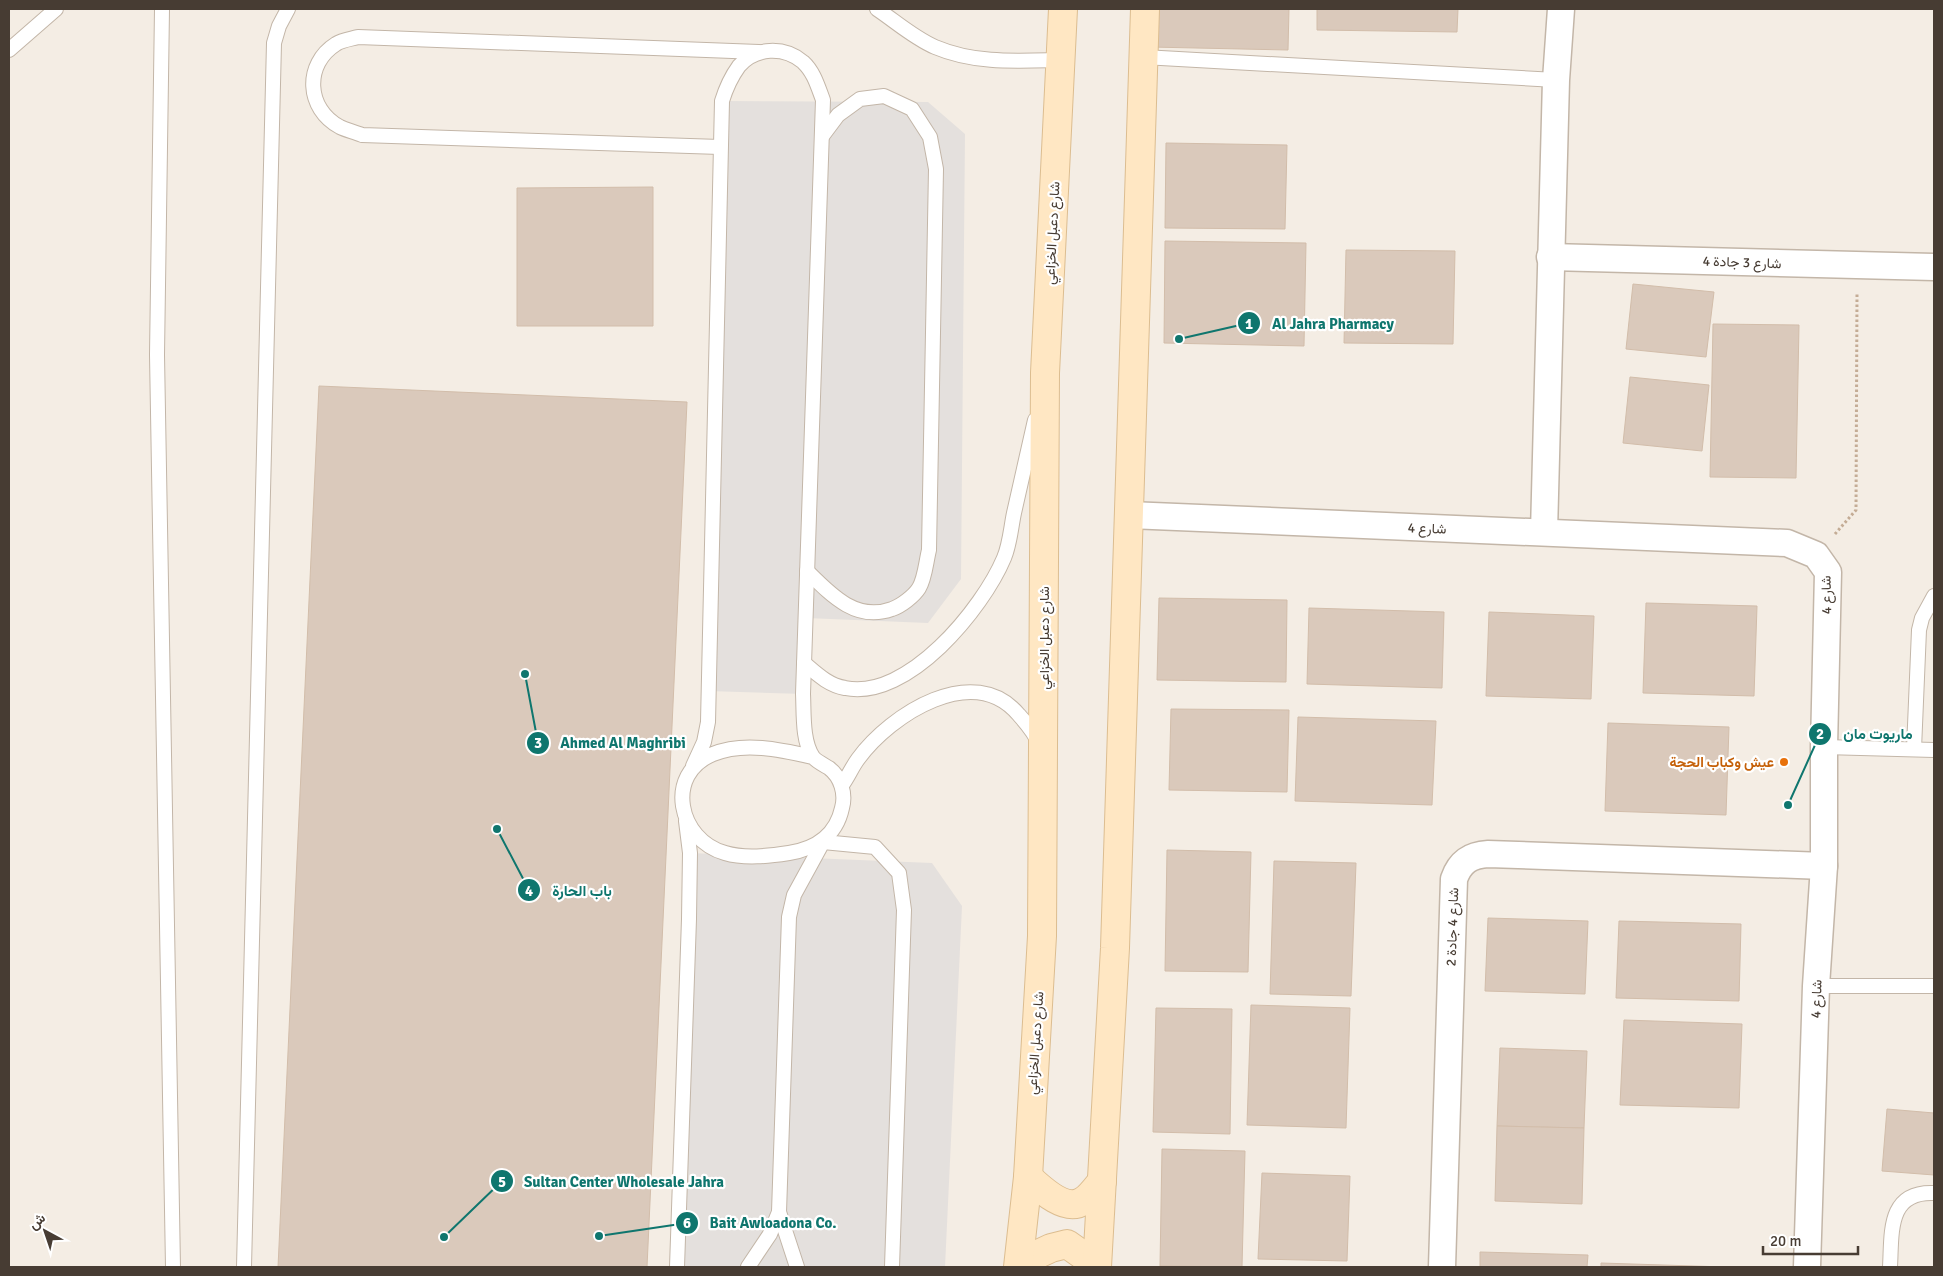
<svg xmlns="http://www.w3.org/2000/svg" width="1943" height="1276" viewBox="0 0 1943 1276" font-family="Signika,Vazirmatn,sans-serif">
  <style>
    .parking { fill: #e4e0dd }
    .building { fill: #dac9bb; stroke: #d2bdaa }
    .lines { fill: none; stroke-linecap: round; stroke-linejoin: round }
    .lane-casing { stroke: #c3b6a8; stroke-width: 16 }
    .street-casing { stroke: #c3b6a8; stroke-width: 29 }
    .secondary-casing { stroke: #dcbd90; stroke-width: 30 }
    .path { stroke: #c4ac95; stroke-width: 3; stroke-dasharray: 2.5 2.5; stroke-linecap: butt }
    .lane { stroke: #fff; stroke-width: 14 }
    .street { stroke: #fff; stroke-width: 26 }
    .secondary { stroke: #ffe7c3; stroke-width: 28 }
    .food-dot { fill: #e8710a; stroke: #fff; stroke-width: 2 }
    .labels { text-anchor: middle; stroke-width: 4.5; stroke-linejoin: round; paint-order: stroke }
    .street-label { font-size: 14px; fill: #473c33; stroke: #fff }
    .food-label { font-size: 14px; font-weight: bold; fill: #c56008; stroke: #fff; text-anchor: end }
    .leader { fill: none; stroke: #0f766e; stroke-width: 2 }
    .callout-dot { fill: #0f766e; stroke: #fff; stroke-width: 2 }
    .mark-label { font-size: 15px; text-anchor: middle; font-weight: bold; fill: #fff }
    .callout-label { font-size: 15px; text-anchor: middle; font-weight: bold; fill: #0f766e; stroke: #fff; stroke-width: 4.5; stroke-linejoin: round; paint-order: stroke }
  </style>
  <rect width="100%" height="100%" fill="#f4ede4"/>
  <g class="parking">
    <polygon points="722,101 928,102 965,134 961,579 928,623 806,618 803,694 708,691"/>
    <polygon points="690,853 932,863 962,906 945,1267 680,1267"/>
  </g>
  <g class="building">
    <polygon points="1151,9 1289,9 1288,50 1150,47"/>
    <polygon points="1317,9 1458,9 1457,32 1317,30"/>
    <polygon points="1166,143 1287,145 1285,229 1165,228"/>
    <polygon points="653,187 653,326 517,326 517,188"/>
    <polygon points="1165,241 1306,243 1304,346 1164,343"/>
    <polygon points="1346,250 1455,251 1453,344 1344,343"/>
    <polygon points="1633,284 1714,292 1706,357 1626,349"/>
    <polygon points="1713,324 1799,325 1796,478 1710,477"/>
    <polygon points="1630,377 1709,385 1702,451 1623,443"/>
    <polygon points="319,386 687,402 647,1267 278,1267"/>
    <polygon points="1159,598 1287,600 1286,682 1157,680"/>
    <polygon points="1646,603 1757,606 1754,696 1643,693"/>
    <polygon points="1309,608 1444,612 1442,688 1307,684"/>
    <polygon points="1489,612 1594,616 1591,699 1486,696"/>
    <polygon points="1171,709 1289,710 1287,792 1169,790"/>
    <polygon points="1298,717 1436,721 1432,805 1295,801"/>
    <polygon points="1608,723 1729,727 1726,815 1605,811"/>
    <polygon points="1167,850 1251,852 1248,972 1165,971"/>
    <polygon points="1274,861 1356,863 1351,996 1270,994"/>
    <polygon points="1488,918 1588,921 1585,994 1485,991"/>
    <polygon points="1619,921 1741,924 1739,1001 1616,998"/>
    <polygon points="1251,1005 1350,1008 1346,1128 1247,1125"/>
    <polygon points="1156,1008 1232,1009 1230,1134 1153,1132"/>
    <polygon points="1624,1020 1742,1024 1739,1108 1620,1105"/>
    <polygon points="1500,1048 1587,1051 1584,1128 1497,1126"/>
    <polygon points="1887,1109 1934,1113 1934,1175 1882,1171"/>
    <polygon points="1497,1126 1584,1128 1582,1204 1495,1201"/>
    <polygon points="1162,1149 1245,1151 1242,1267 1160,1266"/>
    <polygon points="1262,1173 1350,1176 1347,1261 1258,1259"/>
    <polygon points="1480,1252 1588,1255 1587,1267 1480,1267"/>
    <polygon points="1601,1263 1725,1267 1601,1267"/>
  </g>
  <g class="lines">
    <g class="lane-casing">
      <g id="lane">
        <polyline points="162,9 157,355 173,1267"/>
        <path d="M877 9C895 21 914 38 935 47 975 64 1017 61 1060 60"/>
        <polyline points="9,50 56,9"/>
        <polyline points="1143,57 1556,80"/>
        <path d="M720 147 362 135C355 132 346 130 340 127 306 109 304 64 336 44 342 40 351 39 358 37L759 52"/>
        <path d="M807 571C831 595 856 622 892 609 901 606 914 596 919 588 925 578 926 562 929 550L936 169 930 137 912 109 884 96 860 99 838 115 823 135"/>
        <path d="M804 663C817 674 828 685 845 688 908 701 983 608 1004 558 1010 544 1011 527 1014 513 1021 482 1028 451 1035 420"/>
        <polyline points="1824,747 1934,750"/>
        <polyline points="1914,749 1919,630 1922,618 1934,596"/>
        <path d="M693 766 704 742 708 722 722 101C726 88 731 77 739 66 755 47 784 46 803 62 814 72 818 87 823 100L803 694C804 713 802 741 813 757 816 761 824 765 829 768 841 777 846 794 842 808 836 836 815 849 789 853 769 856 745 859 725 853 678 840 664 774 713 754 744 741 782 750 813 757"/>
        <path d="M842 785C848 777 852 767 858 759 891 714 974 661 1019 715 1027 724 1035 733 1039 744"/>
        <polyline points="1816,986 1934,986"/>
        <polyline points="779,1212 797,1267"/>
        <polyline points="244,1267 274,43 279,26 288,9"/>
        <polyline points="677,1267 689,919 690,853 686,821"/>
        <polyline points="748,1267 770,1234 779,1212 789,917 794,895 823,842 875,847 899,873 904,910 892,1267"/>
        <path d="M1890 1267C1892 1233 1887 1191 1934 1193"/>
      </g>
    </g>
    <g class="street-casing">
      <g id="street">
        <polyline points="1550,257 1934,267"/>
        <polyline points="1129,515 1787,543 1816,555 1828,572 1824,747 1824,866 1816,986 1807,1267"/>
        <polyline points="1544,532 1556,80 1561,9"/>
        <path d="M1442 1267 1454 879C1460 862 1470 855 1488 854L1824 866"/>
      </g>
    </g>
    <g class="secondary-casing">
      <g id="secondary">
        <path d="M1028 1177C1040 1188 1065 1213 1083 1201 1090 1197 1097 1187 1102 1181"/>
        <polyline points="1019,1263 1051,1248 1067,1244 1084,1256 1090,1267"/>
        <polyline points="1018,1267 1028,1177 1042,936 1045,373 1063,9"/>
        <polyline points="1097,1267 1115,948 1145,9"/>
      </g>
    </g>
    <polyline class="path" points="1835,534 1856,510 1857,293"/>
    <use href="#lane" class="lane"/>
    <use href="#street" class="street"/>
    <use href="#secondary" class="secondary"/>
  </g>
  <circle class="food-dot" cx="1784" cy="762" r="5"/>
  <g class="labels">
    <g class="street-label">
      <text transform="translate(1052 233) rotate(-87)" y="5">شارع دعبل الخزاعي</text>
      <text transform="translate(1742 262) rotate(2)" y="5">شارع 3 جادة 4</text>
      <text transform="translate(1427 528) rotate(2)" y="5">شارع 4</text>
      <text transform="translate(1826 595) rotate(-91)" y="5">شارع 4</text>
      <text transform="translate(1044 638) rotate(-90)" y="5">شارع دعبل الخزاعي</text>
      <text transform="translate(1452 927) rotate(-88)" y="5">شارع 4 جادة 2</text>
      <text transform="translate(1816 999) rotate(-88)" y="5">شارع 4</text>
      <text transform="translate(1035 1043) rotate(-86)" y="5">شارع دعبل الخزاعي</text>
    </g>
    <g class="food-label">
      <text x="1774" y="767">عيش وكباب الحجة</text>
    </g>
  </g>
  <path class="leader" d="M1179 339L1249 323M1788 805L1820 734M525 674L538 743M497 829L529 890M444 1237L502 1181M599 1236L687 1223"/>
  <g class="callout-dot">
    <circle cx="1179" cy="339" r="5"/>
    <circle cx="1788" cy="805" r="5"/>
    <circle cx="525" cy="674" r="5"/>
    <circle cx="497" cy="829" r="5"/>
    <circle cx="444" cy="1237" r="5"/>
    <circle cx="599" cy="1236" r="5"/>
    <circle cx="1249" cy="323" r="12"/>
    <circle cx="1820" cy="734" r="12"/>
    <circle cx="538" cy="743" r="12"/>
    <circle cx="529" cy="890" r="12"/>
    <circle cx="502" cy="1181" r="12"/>
    <circle cx="687" cy="1223" r="12"/>
  </g>
  <g class="mark-label">
    <text x="1249" y="329">1</text>
    <text x="1820" y="739">2</text>
    <text x="538" y="748">3</text>
    <text x="529" y="896">4</text>
    <text x="502" y="1187">5</text>
    <text x="687" y="1228">6</text>
  </g>
  <g class="callout-label">
    <text x="1333" y="329">Al Jahra Pharmacy</text>
    <text x="1878" y="739">ماريوت مان</text>
    <text x="623" y="748">Ahmed Al Maghribi</text>
    <text x="582" y="896">باب الحارة</text>
    <text x="624" y="1187">Sultan Center Wholesale Jahra</text>
    <text x="773" y="1228">Bait Awloadona Co.</text>
  </g>
  <rect width="1943" height="1276" fill="none" stroke="#473c33" stroke-width="20"/>
  <g transform="translate(45 1231) rotate(320)" stroke="#ffffff" stroke-width="4" paint-order="stroke">
  <path d="M0-4L9 19L0 12L-9 19Z" fill="#473c33"/>
  <text y="-8" font-size="14" font-weight="bold" text-anchor="middle" fill="#473c33">ش</text>
  </g>
  <path d="M1763 1246v8h95v-8" fill="none" stroke="#473c33" stroke-width="2.5"/>
  <text x="1770" y="1246" font-size="15" fill="#473c33" stroke="#ffffff" stroke-width="4" paint-order="stroke">20 m</text>
</svg>
